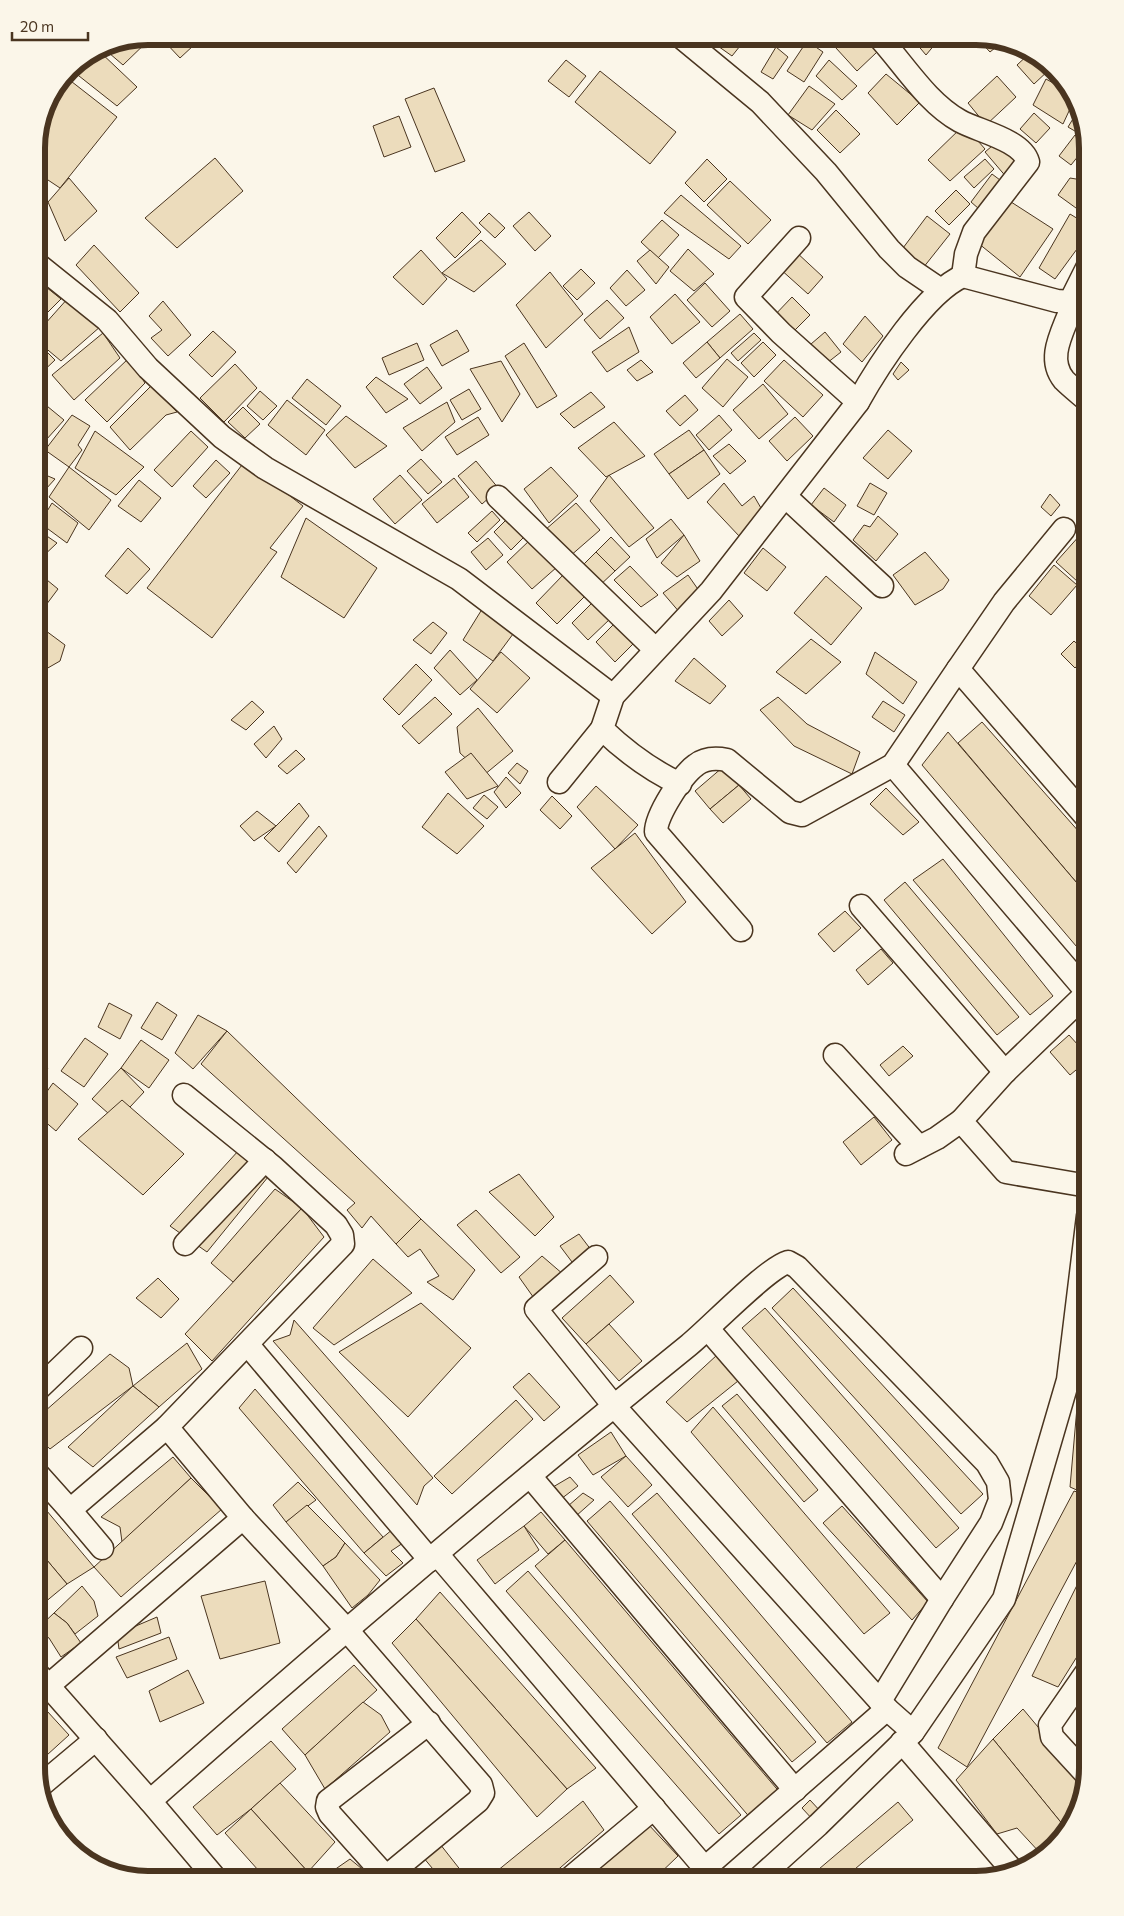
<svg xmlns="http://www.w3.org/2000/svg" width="1124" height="1916" viewBox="0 0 1124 1916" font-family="Commissioner,sans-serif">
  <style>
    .building { fill: #ecdcbc; stroke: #4a3520 }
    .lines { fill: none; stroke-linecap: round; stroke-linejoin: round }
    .street-casing { stroke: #4a3520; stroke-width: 25 }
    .street { stroke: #fbf6e9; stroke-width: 22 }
    .rim { fill: none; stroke: #4a3520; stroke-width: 6 }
  </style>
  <rect width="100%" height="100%" fill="#fbf6e9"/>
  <g class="building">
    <polygon points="153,36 123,65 102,47 106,45"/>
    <polygon points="167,36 188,36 194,45 180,58 164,41"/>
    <polygon points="710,36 748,36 732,56 708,39"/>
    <polygon points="764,36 783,36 779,44"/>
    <polygon points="825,36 861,36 877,52 857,71"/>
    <polygon points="910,36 941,37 926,55"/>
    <polygon points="976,37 983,37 1001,43 990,52"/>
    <polygon points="807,41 823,52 804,82 787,71"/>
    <polygon points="776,47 788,57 773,79 761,72"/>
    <polygon points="98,50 137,87 117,106 74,72"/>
    <polygon points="1030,53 1038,55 1050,69 1034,84 1017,65"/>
    <polygon points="566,60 586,76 569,97 548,81"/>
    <polygon points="829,60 857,86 842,100 816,76"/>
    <polygon points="600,71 676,132 650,164 575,102"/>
    <polygon points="886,74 920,102 897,125 868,93"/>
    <polygon points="997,76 1016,97 986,125 968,103"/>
    <polygon points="67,78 117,117 60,188 36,172 36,141 43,111"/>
    <polygon points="1046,79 1071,93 1075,98 1063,124 1033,105"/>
    <polygon points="809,86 835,104 812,130 788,115"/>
    <polygon points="434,88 465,161 435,172 405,99"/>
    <polygon points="1079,109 1085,137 1068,127"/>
    <polygon points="836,110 860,134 840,153 817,130"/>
    <polygon points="1034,113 1050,128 1036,143 1020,129"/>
    <polygon points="399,116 411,147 384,157 373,126"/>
    <polygon points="964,125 985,149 950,181 928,160"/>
    <polygon points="1075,135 1087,145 1071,165 1059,156"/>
    <polygon points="998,141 1021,167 1008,179 985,152"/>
    <polygon points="215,158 243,191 177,248 145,218"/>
    <polygon points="707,159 727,179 704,202 685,183"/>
    <polygon points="985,159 994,169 974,188 964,177"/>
    <polygon points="992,174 1008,186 986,215 971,202"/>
    <polygon points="69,178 97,211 65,241 48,202"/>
    <polygon points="1070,178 1088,181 1088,196 1076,208 1058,195"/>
    <polygon points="730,181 771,220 748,244 707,205"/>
    <polygon points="956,190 970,204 949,225 935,211"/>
    <polygon points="36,194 48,202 36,219"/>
    <polygon points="681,195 741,246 729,259 664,213"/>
    <polygon points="1008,200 1053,229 1020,277 978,243"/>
    <polygon points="462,212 481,232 455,258 436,238"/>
    <polygon points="529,212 551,236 535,251 513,226"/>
    <polygon points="489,213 505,228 495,238 479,223"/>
    <polygon points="1070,214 1088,225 1088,234 1055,279 1039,268"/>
    <polygon points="927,216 950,234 923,268 903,248"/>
    <polygon points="662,220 679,235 658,258 641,242"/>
    <polygon points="481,240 506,264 474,292 442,273"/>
    <polygon points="94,245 139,293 120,312 76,265"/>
    <polygon points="688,249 714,274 694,291 670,271"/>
    <polygon points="421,250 447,279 423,305 393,277"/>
    <polygon points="650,250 669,267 656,284 637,261"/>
    <polygon points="795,251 823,277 808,294 779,268"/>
    <polygon points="581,269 595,283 577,300 563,286"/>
    <polygon points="627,270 645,290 626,306 610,288"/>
    <polygon points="550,272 583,314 546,348 516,305"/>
    <polygon points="36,279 61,299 36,324"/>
    <polygon points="705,283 730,311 712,327 687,300"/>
    <polygon points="675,294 700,322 672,344 650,317"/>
    <polygon points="69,297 101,326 61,361 36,340 36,334"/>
    <polygon points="792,297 810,315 789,336 772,318"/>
    <polygon points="607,300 624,318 600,339 584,320"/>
    <polygon points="163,301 191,335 168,356 151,338 162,330 149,316"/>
    <polygon points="740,314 753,329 720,358 707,342"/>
    <polygon points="865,316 883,336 862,362 843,344"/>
    <polygon points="629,327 639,352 607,372 592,352"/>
    <polygon points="457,330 469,351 442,366 430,345"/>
    <polygon points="213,331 236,352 212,377 189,355"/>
    <polygon points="825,332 841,352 827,363 811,344"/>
    <polygon points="103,333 120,358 74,400 52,375"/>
    <polygon points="754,333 761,340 738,361 731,353"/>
    <polygon points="36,341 55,360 36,378"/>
    <polygon points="707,342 720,358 696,378 683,363"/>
    <polygon points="763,342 776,355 754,377 741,363"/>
    <polygon points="417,343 424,360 389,375 382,358"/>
    <polygon points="524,343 557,396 537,408 505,356"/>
    <polygon points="129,358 145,383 107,422 85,400"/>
    <polygon points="727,359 748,377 723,407 702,388"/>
    <polygon points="641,360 653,372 637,381 627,370"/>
    <polygon points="784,360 823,395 803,417 764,381"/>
    <polygon points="501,361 520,394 502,422 470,369"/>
    <polygon points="901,362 909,370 898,380 893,374"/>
    <polygon points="235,364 257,388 224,422 200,398"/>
    <polygon points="427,367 442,388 420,404 404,384"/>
    <polygon points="376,377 408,399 386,413 366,387"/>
    <polygon points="307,379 341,406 326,425 292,398"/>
    <polygon points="763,384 788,414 759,439 733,410"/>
    <polygon points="151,386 177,412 166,415 130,450 110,427"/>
    <polygon points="469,389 481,409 462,420 450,400"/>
    <polygon points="260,391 277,406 263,420 247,406"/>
    <polygon points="591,392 605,407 574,428 560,414"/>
    <polygon points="685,395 698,410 680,426 666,411"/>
    <polygon points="36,397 64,420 37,450 36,450"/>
    <polygon points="287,400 325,430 306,455 268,425"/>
    <polygon points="447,402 455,422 422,451 403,428"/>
    <polygon points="243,407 260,424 245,438 228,422"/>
    <polygon points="72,415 90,426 78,445 82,450 69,467 45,450"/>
    <polygon points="719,415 732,430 709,450 696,435"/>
    <polygon points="346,416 387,446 355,468 326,435"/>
    <polygon points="478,417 489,435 457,455 445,437"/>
    <polygon points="795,417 813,436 787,461 769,441"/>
    <polygon points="614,422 645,456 606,477 578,448"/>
    <polygon points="689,430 704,450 669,474 654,454"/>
    <polygon points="888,430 912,451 888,479 863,458"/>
    <polygon points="95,431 144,467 116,495 75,468"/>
    <polygon points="191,431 208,447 172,487 154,470"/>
    <polygon points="729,444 746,461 730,474 713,456"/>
    <polygon points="704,450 720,474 688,499 669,474"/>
    <polygon points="421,459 442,482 428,494 407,471"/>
    <polygon points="216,460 230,473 206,498 193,486"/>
    <polygon points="245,461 303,506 270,548 277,552 212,638 147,588"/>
    <polygon points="476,461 499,489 482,504 458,476"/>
    <polygon points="69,467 111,500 89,530 49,497"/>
    <polygon points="551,467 578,496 549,523 524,489"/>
    <polygon points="36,471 55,479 36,500"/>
    <polygon points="400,475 422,500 395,524 373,499"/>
    <polygon points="609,475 654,528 629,547 590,501"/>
    <polygon points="454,478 469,497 437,523 422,504"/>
    <polygon points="139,480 161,498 141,522 118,506"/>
    <polygon points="724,483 742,506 754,496 765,515 740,537 707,502"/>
    <polygon points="870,483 887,493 874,515 857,506"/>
    <polygon points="824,488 846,505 834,522 811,505"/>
    <polygon points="1050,494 1060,505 1051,516 1041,507"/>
    <polygon points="52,503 78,523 67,543 40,523"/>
    <polygon points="576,503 600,530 569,557 545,530"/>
    <polygon points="492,511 500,520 477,542 468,533"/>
    <polygon points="510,516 527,534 511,550 494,532"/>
    <polygon points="878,516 898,534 876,561 853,540 864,525 870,527"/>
    <polygon points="306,518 377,568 344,618 281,577"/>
    <polygon points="671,519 684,535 657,558 646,539"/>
    <polygon points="38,530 57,543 38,561 36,535"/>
    <polygon points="1081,534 1088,540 1088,571 1078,582 1056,562"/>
    <polygon points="684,535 700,561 677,577 661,563"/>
    <polygon points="611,537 630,557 615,571 596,552"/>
    <polygon points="488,538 503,555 486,570 471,552"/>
    <polygon points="531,539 557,567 532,589 507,562"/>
    <polygon points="128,548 150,569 127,594 105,576"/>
    <polygon points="763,548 786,567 767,591 744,573"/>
    <polygon points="596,552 615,571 597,588 579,569"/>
    <polygon points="925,552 949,580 943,589 915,605 893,575"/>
    <polygon points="1054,565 1077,585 1051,615 1029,596"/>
    <polygon points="630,566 658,595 641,607 614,580"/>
    <polygon points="36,570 43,575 41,584 36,587"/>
    <polygon points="564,574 586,595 557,624 536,603"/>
    <polygon points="688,575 702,595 681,614 663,593"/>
    <polygon points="826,576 862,608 831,645 794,613"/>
    <polygon points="47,580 58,589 40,613 36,609 36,592 44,592"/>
    <polygon points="729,600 743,616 722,636 709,621"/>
    <polygon points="594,601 611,618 588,640 572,623"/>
    <polygon points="484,606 516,630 493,661 463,640"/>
    <polygon points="617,621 636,641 615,662 596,642"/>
    <polygon points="433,622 447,633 431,654 413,640"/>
    <polygon points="38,625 65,645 60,661 46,669 36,661 36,629"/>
    <polygon points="811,639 841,662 806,694 776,672"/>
    <polygon points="1074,641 1088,654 1075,668 1061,654"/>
    <polygon points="450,650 477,680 460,695 434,668"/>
    <polygon points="501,652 530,678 497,713 470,689"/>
    <polygon points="875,652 917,682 903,704 866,674"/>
    <polygon points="694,658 726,686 710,704 675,681"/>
    <polygon points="36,661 46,669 36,686"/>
    <polygon points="416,664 432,680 399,715 383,699"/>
    <polygon points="435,697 452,714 419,744 402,726"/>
    <polygon points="778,697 807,724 860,752 852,774 794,746 760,710"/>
    <polygon points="252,701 264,712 246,730 231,720"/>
    <polygon points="883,701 905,715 894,732 872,717"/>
    <polygon points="478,708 513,751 484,775 460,753 457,727"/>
    <polygon points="982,722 1088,842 1088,896 958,743"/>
    <polygon points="274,726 282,739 266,758 254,744"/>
    <polygon points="948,732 1088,896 1088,960 922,765"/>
    <polygon points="296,750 305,759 287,774 278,766"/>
    <polygon points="471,753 498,786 467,799 445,772"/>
    <polygon points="517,763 528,771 520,784 508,773"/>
    <polygon points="723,767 739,785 710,809 695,791"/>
    <polygon points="506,777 521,793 506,808 494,792"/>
    <polygon points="739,785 751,799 723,823 710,809"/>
    <polygon points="596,786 638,825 615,849 577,807"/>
    <polygon points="886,788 919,822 903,835 870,804"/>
    <polygon points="448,793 484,826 457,854 422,827"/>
    <polygon points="484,795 498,807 487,819 473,808"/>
    <polygon points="552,796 572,816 560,829 540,810"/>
    <polygon points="299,803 309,816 279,852 264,838"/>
    <polygon points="257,811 276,826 254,841 240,826"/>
    <polygon points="319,826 327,836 296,873 287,863"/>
    <polygon points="635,833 686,902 652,934 591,868"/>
    <polygon points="943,859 1053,996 1030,1015 913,880"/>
    <polygon points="905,882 1019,1017 997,1035 884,900"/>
    <polygon points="845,911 861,928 834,952 818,934"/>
    <polygon points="881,949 893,963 868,985 856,970"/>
    <polygon points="157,1002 177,1015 162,1040 141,1028"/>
    <polygon points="109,1003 132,1015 120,1039 98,1027"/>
    <polygon points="198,1015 227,1031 193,1069 175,1053"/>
    <polygon points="227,1031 421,1219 396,1244 371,1216 362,1228 347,1210 355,1203 201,1064"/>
    <polygon points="1069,1035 1088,1056 1088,1060 1070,1075 1050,1052"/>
    <polygon points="85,1038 108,1054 84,1087 61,1071"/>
    <polygon points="141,1040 169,1060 149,1088 121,1068"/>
    <polygon points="903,1046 913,1056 889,1076 880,1065"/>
    <polygon points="36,1060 48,1068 36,1084"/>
    <polygon points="121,1068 144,1092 117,1121 92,1099"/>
    <polygon points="53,1083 78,1104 56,1131 36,1114 36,1107"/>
    <polygon points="122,1100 184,1154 143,1195 78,1139"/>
    <polygon points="874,1117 892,1140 861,1165 843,1142"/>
    <polygon points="239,1150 268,1177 207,1252 170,1226"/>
    <polygon points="519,1174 554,1217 535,1236 489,1192"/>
    <polygon points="275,1189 302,1208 233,1282 211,1263"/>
    <polygon points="302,1208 324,1237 212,1361 185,1334"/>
    <polygon points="476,1210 520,1257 501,1273 457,1225"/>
    <polygon points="421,1219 475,1270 453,1300 427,1282 439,1276 420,1249 408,1257 396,1244"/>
    <polygon points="579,1234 601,1263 584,1278 560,1246"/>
    <polygon points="542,1256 571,1281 541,1308 519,1277"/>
    <polygon points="373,1259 412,1293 334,1345 313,1328"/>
    <polygon points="610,1275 634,1302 586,1344 562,1318"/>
    <polygon points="158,1278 179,1299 161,1318 136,1298"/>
    <polygon points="793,1288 983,1494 961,1514 772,1308"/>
    <polygon points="421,1303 471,1348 408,1417 339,1352"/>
    <polygon points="765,1308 959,1528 936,1548 742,1328"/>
    <polygon points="294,1320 433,1478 424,1486 417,1505 273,1341 290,1335"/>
    <polygon points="609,1324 642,1361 619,1381 586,1344"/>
    <polygon points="187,1343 202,1369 159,1407 133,1386"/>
    <polygon points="36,1347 47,1357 36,1366"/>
    <polygon points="110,1354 129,1368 133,1386 50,1449 36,1436 36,1419"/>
    <polygon points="717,1355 738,1381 687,1422 666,1402"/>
    <polygon points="1088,1372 1088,1495 1070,1487 1080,1373"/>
    <polygon points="529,1373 560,1407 544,1421 513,1387"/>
    <polygon points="133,1386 159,1407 93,1467 68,1447"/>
    <polygon points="255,1389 383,1537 364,1553 239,1408"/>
    <polygon points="737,1394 818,1490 804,1502 722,1406"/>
    <polygon points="516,1400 533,1419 452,1494 434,1476"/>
    <polygon points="713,1407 890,1613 864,1634 691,1432"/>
    <polygon points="611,1432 626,1456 593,1475 578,1455"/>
    <polygon points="626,1456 652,1485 628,1507 601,1477"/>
    <polygon points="173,1457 191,1478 122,1542 120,1527 101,1517"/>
    <polygon points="570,1477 578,1486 561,1499 553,1487"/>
    <polygon points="191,1478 222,1509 121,1597 94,1567"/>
    <polygon points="298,1482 316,1500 286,1522 273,1505"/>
    <polygon points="1074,1491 1088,1496 1088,1540 967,1767 938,1748"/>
    <polygon points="583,1493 594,1500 576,1516 568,1506"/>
    <polygon points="657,1493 852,1722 827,1743 632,1514"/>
    <polygon points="36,1498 94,1567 67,1584 36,1547"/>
    <polygon points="610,1501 816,1742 792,1762 587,1521"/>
    <polygon points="307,1505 345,1543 336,1557 323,1566 286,1522"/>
    <polygon points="842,1506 928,1602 912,1620 823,1523"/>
    <polygon points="541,1512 565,1540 548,1554 524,1526"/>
    <polygon points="524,1526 539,1550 495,1584 477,1560"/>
    <polygon points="393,1529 403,1543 391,1551 403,1563 386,1576 364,1553"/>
    <polygon points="565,1540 782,1795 752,1820 535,1566"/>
    <polygon points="345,1543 380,1580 368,1595 352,1608 323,1566 336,1557"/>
    <polygon points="36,1547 67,1584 38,1608 36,1606"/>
    <polygon points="1088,1563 1088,1639 1058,1687 1032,1676"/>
    <polygon points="528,1571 741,1815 719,1834 506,1591"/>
    <polygon points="265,1581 280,1643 220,1659 201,1596"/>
    <polygon points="82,1586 94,1601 98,1616 75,1634 67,1623 54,1613"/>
    <polygon points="440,1592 596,1768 567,1789 416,1619"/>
    <polygon points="54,1613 67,1623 81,1643 61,1657 49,1638 36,1630"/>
    <polygon points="157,1617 161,1633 119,1649 117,1634"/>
    <polygon points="416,1619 567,1789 537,1817 392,1643"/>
    <polygon points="169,1637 177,1659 127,1678 116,1657"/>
    <polygon points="354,1665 377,1690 305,1755 282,1729"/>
    <polygon points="188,1670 204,1703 160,1722 149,1691"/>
    <polygon points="36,1699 69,1735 36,1765"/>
    <polygon points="363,1702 381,1715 390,1732 325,1789 305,1755"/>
    <polygon points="1023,1709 1084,1782 1068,1831 993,1739"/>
    <polygon points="993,1739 1068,1831 1041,1854 1017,1828 997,1834 956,1780"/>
    <polygon points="271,1741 296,1769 251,1809 217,1835 193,1807"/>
    <polygon points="280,1783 335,1842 308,1872 251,1809"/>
    <polygon points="810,1800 822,1813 814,1821 802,1808"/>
    <polygon points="583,1801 604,1830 546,1880 486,1880"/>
    <polygon points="898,1802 913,1820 902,1829 842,1880 806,1880"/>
    <polygon points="251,1809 308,1872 315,1880 267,1880 225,1833"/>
    <polygon points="647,1823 678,1856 653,1880 586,1880"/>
    <polygon points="440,1844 462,1872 453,1880 442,1880 423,1857"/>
    <polygon points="350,1859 367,1873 359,1880 325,1880 324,1877"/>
    <polygon points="367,1873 372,1880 359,1880"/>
  </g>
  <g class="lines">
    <g class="street-casing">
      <g id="street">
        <polyline points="680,36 760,102 826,172 889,249 907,267 941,290"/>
        <path d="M878 36C904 64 926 102 960 121 978 131 1022 140 1028 162L974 232 966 254 963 276"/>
        <polyline points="799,238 746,297 781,333 858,402"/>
        <polyline points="36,263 107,320 148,368 222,437 265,468 459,579 613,696"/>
        <path d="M1070 302 1071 309C1063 332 1046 358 1064 380 1071 387 1080 394 1088 401"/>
        <polyline points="498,497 655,649"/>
        <polyline points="786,497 882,586"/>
        <polyline points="958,669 1004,602 1064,529"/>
        <polyline points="893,765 1087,992"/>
        <polyline points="559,782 602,729"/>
        <path d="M680 784C650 770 626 752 602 729L613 696 711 591 858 402C878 366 926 292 963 276L1057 301 1070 302 1088 266"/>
        <polyline points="861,906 1005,1072"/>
        <path d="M741 930 656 832C656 815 682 775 696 765 705 758 717 758 727 760L790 812 802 815 893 765 958 669 1088 819"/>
        <polyline points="835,1055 919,1147"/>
        <polyline points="184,1095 273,1167 336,1225 342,1235 343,1244 167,1427 243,1518 346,1629 481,1785 483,1793 478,1801 386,1877"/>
        <polyline points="906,1154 937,1138 961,1121"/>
        <polyline points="1088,1186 1006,1172 961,1121 1005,1072 1088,992"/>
        <polyline points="185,1244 265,1160"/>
        <polyline points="596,1257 536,1309 614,1406 887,1709 913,1732"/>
        <polyline points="708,1329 942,1599"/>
        <polyline points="248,1345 430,1560"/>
        <polyline points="36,1391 81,1348"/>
        <polyline points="36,1472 70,1510 167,1427"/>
        <polyline points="530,1476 795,1790"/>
        <polyline points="70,1510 102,1548"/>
        <polyline points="437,1554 715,1880"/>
        <path d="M36 1672 150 1801C327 1645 506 1493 689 1345 711 1327 767 1268 788 1262L797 1267 987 1463 998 1482 1000 1500 991 1523 942 1599 880 1701"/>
        <polyline points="48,1686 243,1518"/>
        <polyline points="902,1742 1013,1871"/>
        <polyline points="1086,1774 1052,1737 1050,1725 1088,1670"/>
        <polyline points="40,1786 96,1739"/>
        <polyline points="150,1801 217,1880"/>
        <polyline points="705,1868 887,1709"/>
        <polyline points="389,1880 330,1814 327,1807 328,1801 429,1723"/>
        <polyline points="568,1880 654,1808"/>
        <polyline points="757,1880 818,1825 913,1732 1004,1599 1068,1380 1088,1216"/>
      </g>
    </g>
    <use href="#street" class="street"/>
  </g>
  <path d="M0 0H1124V1916H0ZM148 45H976A103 103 0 0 1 1079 148V1768A103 103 0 0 1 976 1871H148A103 103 0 0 1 45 1768V148A103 103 0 0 1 148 45Z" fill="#fbf6e9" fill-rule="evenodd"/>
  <path class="rim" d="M148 45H976A103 103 0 0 1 1079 148V1768A103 103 0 0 1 976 1871H148A103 103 0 0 1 45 1768V148A103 103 0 0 1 148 45Z"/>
  <path d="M12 32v8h76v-8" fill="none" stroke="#4a3520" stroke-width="2.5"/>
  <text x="20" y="32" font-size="15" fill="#4a3520" stroke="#fbf6e9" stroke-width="4" paint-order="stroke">20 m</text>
</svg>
